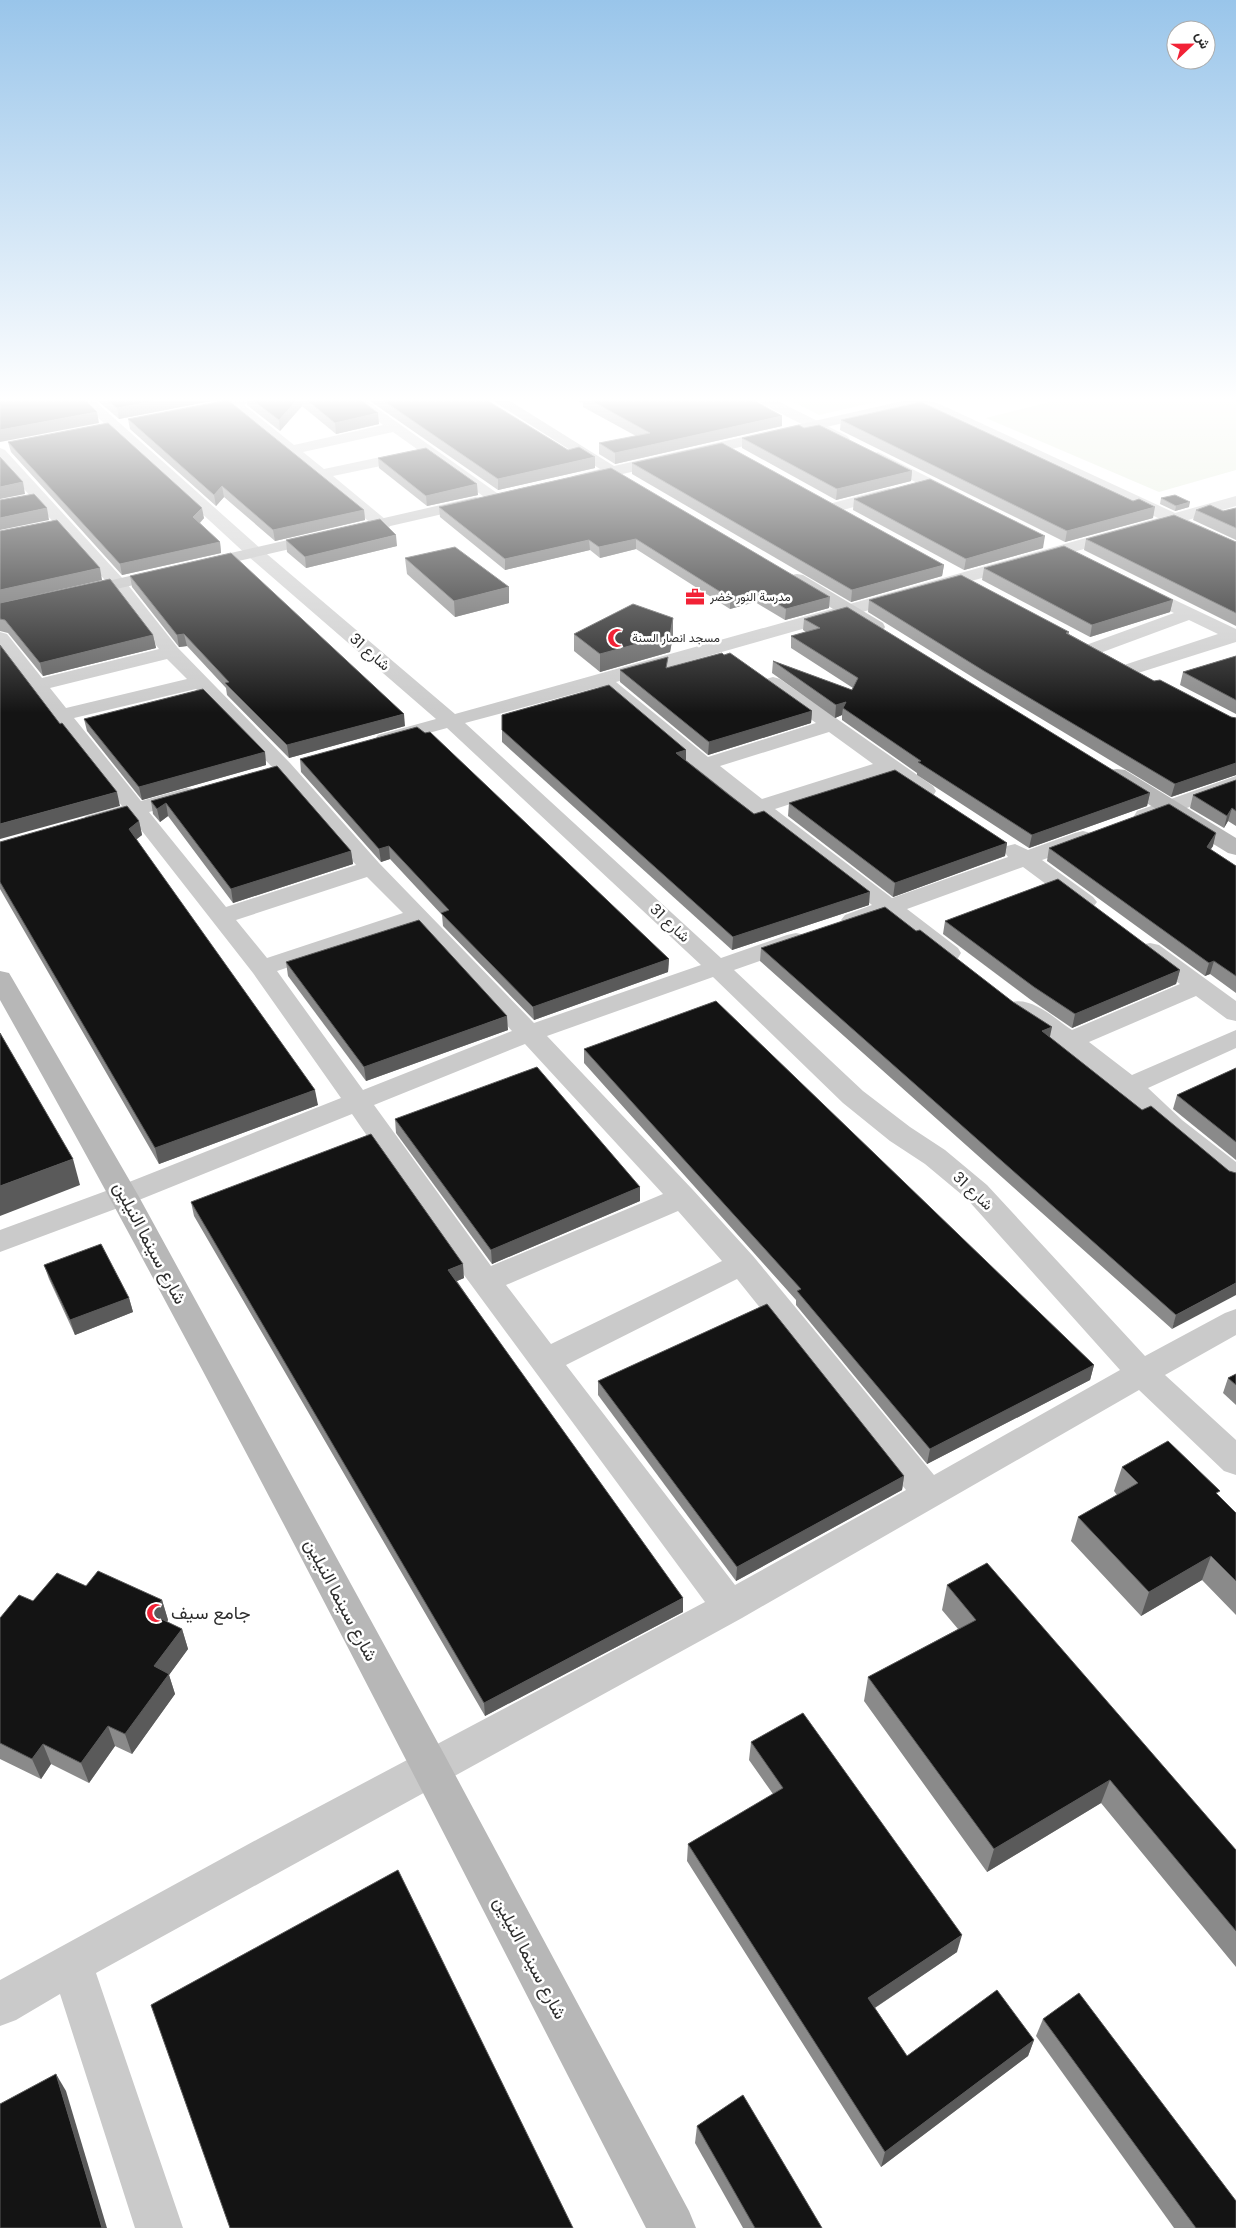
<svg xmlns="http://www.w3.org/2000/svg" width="1236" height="2228" viewBox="0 0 1236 2228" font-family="Poppins,Vazirmatn,sans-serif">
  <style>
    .green { fill: #e4ecda }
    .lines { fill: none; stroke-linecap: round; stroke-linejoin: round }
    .street { fill: #cacaca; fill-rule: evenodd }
    .secondary { fill: #b7b7b7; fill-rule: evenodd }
    .wall { fill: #8a8a8a }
    .shaded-wall { fill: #5a5a5a }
    .building { fill: #141414; stroke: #5a5a5a }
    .labels { text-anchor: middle; stroke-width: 5; stroke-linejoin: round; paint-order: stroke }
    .far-poi-label { font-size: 12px; fill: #2d2d2d; stroke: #fff; text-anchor: start }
    .street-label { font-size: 15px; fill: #2d2d2d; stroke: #fff }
    .near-street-label { font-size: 18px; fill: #2d2d2d; stroke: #fff }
    .near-poi-label { font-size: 18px; fill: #2d2d2d; stroke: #fff; text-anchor: start }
  </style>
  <rect width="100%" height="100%" fill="#fff"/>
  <g class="green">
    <polygon points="792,401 880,401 819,415"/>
    <polygon points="1053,401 1236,401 1236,470 1159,492 986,418"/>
  </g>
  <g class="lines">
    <g class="street">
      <path d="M80 401H95L261 549 455 714 1158 518 916 404 914 401H933L1175 513 1236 496V506L1188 520 1236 542V553L1172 524 616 682 708 757 816 723 766 687 763 683 766 679 773 677 780 679 933 786 936 791 933 796C915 800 900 783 886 773L775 809 892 898 1008 857 1004 851 1007 846 1015 844 1028 850 1075 833 1083 831 1091 833 1094 838 1091 843 1042 860 1093 897 1097 902 1093 907 1085 909 1077 907 1023 867 907 909 958 948 961 953 958 958 949 960 940 958 886 916 853 927 845 925 841 920 845 915 872 905 721 789 599 687 465 723 721 958 787 935 796 933 805 935 808 940 805 945 734 970 863 1091 910 1127 945 1150 987 1185 1145 1356 1225 1313 1236 1309V1335L1165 1375 1236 1440V1475L1224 1471 1139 1390 742 1618 96 1973 183 2228H135L60 1994 16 2020 0 2026V1980L258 1839 705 1602 450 1256 352 1114 134 1202 0 1252V1230L114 1188 341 1098 253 973 131 817 94 828 86 826 83 821 86 816 122 806 0 650V632L7 634 42 678 159 649 112 588 0 462V448L5 450 124 580 178 648 290 763 379 863 534 1023 701 965 447 728 385 745 378 743 375 739 378 735 436 719 249 557ZM167 659 187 679 66 708 50 688ZM196 689 276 771 356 865 226 907 149 812 195 799 198 794 195 789 187 788 141 801 74 718ZM829 732 873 764 762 799 720 766ZM367 877 403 913 267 958 236 920ZM415 925 512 1031 363 1090 277 971ZM713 977 843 1103 890 1141 925 1164 967 1199 1120 1370 934 1475 753 1256 693 1190 547 1036ZM525 1044 663 1194 491 1266 374 1105ZM678 1211 722 1261 551 1344 506 1285ZM737 1279 906 1490 735 1585 566 1365Z"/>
      <polygon points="221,401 251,401 244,405 294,445 383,425 351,401 367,401 504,498 502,501 490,501 393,432 303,452 324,469 414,450 419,452 422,455 419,458 333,476 391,524 389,528 377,528 230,408 196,414 189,410 191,407"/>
      <polygon points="760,401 778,401 847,436 850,439 847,442 837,442 762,404"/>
      <polygon points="878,452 964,495 966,498 964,501 952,501 873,460 870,457 873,454"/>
      <polygon points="889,488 895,490 897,493 895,496 835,512 829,510 827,507 829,504"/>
      <polygon points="1139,583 1236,629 1236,642 1138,673 1131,675 1124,673 1121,669 1124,665 1218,634 1189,620 1100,653 1093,655 1086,653 1084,649 1086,645 1174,613 1133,592 1130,588 1133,584"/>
      <polygon points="1236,776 1236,789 1153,821 1145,823 1137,821 1134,816 1137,811"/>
      <path d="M1150 943 1159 945 1236 1001V1021L1227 1019 1196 996 1089 1042 1132 1075 1236 1030V1048L1148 1088 1182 1120 1236 1162V1187L1226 1184 1162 1132 1120 1092 1061 1047 1012 1014 1008 1008 1012 1002C1033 997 1055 1019 1072 1030L1180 984 1141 955 1138 950 1141 945Z"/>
    </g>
    <g class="secondary">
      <polygon points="493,401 510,401 614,466 903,401 929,401 922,405 579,484 573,482 571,479 573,476 600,469"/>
      <polygon points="476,497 482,499 484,502 482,505 77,598 71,597 68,593 71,589 77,588"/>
      <polygon points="797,574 803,575 883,623 885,627 883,631 876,633 869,631 791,583 788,579 791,575"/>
      <polygon points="1117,769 1125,770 1236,838 1236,855 1228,853 1109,780 1106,775 1109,770"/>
      <path d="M0 971 9 973 12 978 138 1195 444 1754 689 2211 696 2228H646C435 1817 227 1403 0 1000Z"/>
    </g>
  </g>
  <g class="wall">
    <polygon points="98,401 211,401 119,419"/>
    <polygon points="247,401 362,401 379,424 336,434 302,406 280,431 247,405"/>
    <polygon points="370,401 488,401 595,468 498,490"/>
    <polygon points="578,401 755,401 782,416 782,426 615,464 599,454 599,443 636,436 583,407 583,403"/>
    <polygon points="128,419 364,510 365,520 275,541 224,497 216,506 130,429"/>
    <polygon points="841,420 1153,518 1065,542 840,430"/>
    <polygon points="742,438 912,471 911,481 836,500 742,448"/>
    <polygon points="8,442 204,518 200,523 220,542 221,553 122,575 11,452"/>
    <polygon points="378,458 478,495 427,506 379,468"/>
    <polygon points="632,463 944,565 942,576 851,602 632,474"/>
    <polygon points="611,468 829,608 785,620 755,602 730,609 636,549 600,558 590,550 505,570 440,517 439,507"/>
    <polygon points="1161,498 1189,507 1175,511 1160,504"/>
    <polygon points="854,499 1043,548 964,570 853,510"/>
    <polygon points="1236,508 1236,540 1193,520 1196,510 1223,511"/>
    <polygon points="0,531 102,580 3,602 153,635 156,648 43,676 8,633 0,631"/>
    <polygon points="1086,539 1236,542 1236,626 1084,550"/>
    <polygon points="286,540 397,546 306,568 287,552"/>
    <polygon points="405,558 509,603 455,617 407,574"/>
    <polygon points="984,568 1173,600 1170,612 1090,637 982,580"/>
    <polygon points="130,576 405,726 289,758 227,695 226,688 187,646 179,647 132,587"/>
    <polygon points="869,600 1069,632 1069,634 1154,681 1231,717 1236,718 1236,775 1171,797 982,683 868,612"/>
    <polygon points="673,618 673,636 670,652 600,672 574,651 574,634"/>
    <polygon points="804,619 1150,793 1147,806 1029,848 917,775 917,773 842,720 842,715 835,718 772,673 773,661 852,690 853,688 791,648 791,636 806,632 803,630"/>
    <polygon points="1236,656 1236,714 1180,685 1183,672"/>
    <polygon points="667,668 812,711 811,723 708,755 620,682 620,670"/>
    <polygon points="84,719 265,752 266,765 142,800 87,731"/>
    <polygon points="502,730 686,760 869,905 732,950 502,742"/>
    <polygon points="300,759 669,959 668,972 534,1020 443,926 442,915 390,859 381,862 301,772"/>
    <polygon points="277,766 351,851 353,864 233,903 168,816 160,822 153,814 151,801"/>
    <polygon points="1236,780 1236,826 1228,821 1224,828 1190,808 1193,795"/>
    <polygon points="789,803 1007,843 1005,856 893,897 788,816"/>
    <polygon points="139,821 142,835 136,839 318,1105 159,1164 0,889 0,842"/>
    <polygon points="1213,846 1210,849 1236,866 1236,993 1210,974 1205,976 1047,861 1049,848"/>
    <polygon points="945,921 1180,970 1176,984 1072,1028 1031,1000 943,934"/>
    <polygon points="761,948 1049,1037 1142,1110 1229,1171 1172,1329 760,961"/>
    <polygon points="286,962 508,1030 366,1081 288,976"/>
    <polygon points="584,1049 1094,1365 1090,1380 927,1464 796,1305 796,1300 584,1063"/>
    <polygon points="1236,1068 1236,1160 1173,1109 1177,1095"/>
    <polygon points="395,1119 640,1187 640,1201 492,1264 396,1133"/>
    <polygon points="191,1202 464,1278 457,1281 683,1612 485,1716 194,1216"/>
    <polygon points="44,1265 129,1298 133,1312 75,1335 49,1279"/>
    <polygon points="1236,1374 1236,1405 1223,1393 1228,1378"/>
    <polygon points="598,1381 904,1476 902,1490 736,1581 598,1395"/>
    <polygon points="1122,1467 1218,1495 1236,1513 1236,1615 1202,1580 1141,1616 1071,1541 1078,1517 1117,1495 1114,1491"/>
    <polygon points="947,1585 1236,1850 1236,1967 1101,1803 987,1872 864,1701 868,1677 958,1629 942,1610"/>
    <polygon points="162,1600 168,1620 167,1622 182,1629 188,1649 169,1675 175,1694 132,1754 115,1746 89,1783 51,1764 41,1779 0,1759 0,1618 33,1601"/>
    <polygon points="751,1742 957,1952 875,2008 907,2056 1034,2040 1028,2056 881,2167 687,1861 688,1844 773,1794 749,1760"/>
    <polygon points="1043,2019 1236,2228 1174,2228 1036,2036"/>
    <polygon points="697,2126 822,2228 743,2228 695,2143"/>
  </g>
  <g class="shaded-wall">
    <polygon points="154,401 211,401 119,419 117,408"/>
    <polygon points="296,401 301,401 302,406 280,431 279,420"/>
    <polygon points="97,412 99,423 0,442 0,430"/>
    <polygon points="378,413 379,424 336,434 335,423"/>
    <polygon points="782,416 782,426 615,464 615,453"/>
    <polygon points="595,457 595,468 498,490 498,479"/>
    <polygon points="912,471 911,481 836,500 837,489"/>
    <polygon points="23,482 25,494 0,499 0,487"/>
    <polygon points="477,484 478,495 427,506 426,496"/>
    <polygon points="222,486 224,497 216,506 214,495"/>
    <polygon points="1190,502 1189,507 1175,511 1176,506"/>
    <polygon points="1155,507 1153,518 1065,542 1067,531"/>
    <polygon points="47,508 49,520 0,530 0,518"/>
    <polygon points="202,508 204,518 195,528 193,517"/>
    <polygon points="364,510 365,520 275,541 273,530"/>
    <polygon points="396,535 397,546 306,568 305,557"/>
    <polygon points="1045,536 1043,548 964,570 966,559"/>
    <polygon points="636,539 636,549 600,558 599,547"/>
    <polygon points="589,540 590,550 505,570 505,559"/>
    <polygon points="220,542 221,553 122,575 120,564"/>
    <polygon points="944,565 942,576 851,602 852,590"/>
    <polygon points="100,568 102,580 0,603 0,590"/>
    <polygon points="509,587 509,603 455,617 454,601"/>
    <polygon points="756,591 755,602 730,609 730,598"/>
    <polygon points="830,597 829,608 785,620 786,609"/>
    <polygon points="1173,600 1170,612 1090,637 1092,625"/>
    <polygon points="673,618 673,636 670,652 600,672 600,654"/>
    <polygon points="184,634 187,646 179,647 177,635"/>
    <polygon points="153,635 156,648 43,676 40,663"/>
    <polygon points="846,702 843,708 842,715 835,718 836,705"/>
    <polygon points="812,711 811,723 708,755 709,742"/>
    <polygon points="404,714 405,726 289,758 287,745"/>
    <polygon points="686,750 686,762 676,753"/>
    <polygon points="265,752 266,765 142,800 139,787"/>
    <polygon points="1236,763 1236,775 1171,797 1175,784"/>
    <polygon points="117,792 120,806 0,839 0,824"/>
    <polygon points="1150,793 1147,806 1029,848 1032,835"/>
    <polygon points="166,803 168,816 160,822 157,809"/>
    <polygon points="1232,808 1228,821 1224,828 1227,816"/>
    <polygon points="139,821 142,835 132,843 129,829"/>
    <polygon points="1216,833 1213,846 1204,860 1207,847"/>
    <polygon points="1007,843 1005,856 893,897 895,883"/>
    <polygon points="389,846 390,859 381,862 379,849"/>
    <polygon points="351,851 353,864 233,903 231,889"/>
    <polygon points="870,892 869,905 732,950 733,937"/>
    <polygon points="669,959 668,972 534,1020 533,1007"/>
    <polygon points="1214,961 1210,974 1205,976 1209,963"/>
    <polygon points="1180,970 1176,984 1072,1028 1075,1014"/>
    <polygon points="507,1016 508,1030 366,1081 364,1067"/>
    <polygon points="1052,1027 1049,1041 1042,1031"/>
    <polygon points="315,1090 318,1105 159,1164 155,1148"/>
    <polygon points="73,1159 80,1185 0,1216 0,1186"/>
    <polygon points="640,1187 640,1201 492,1264 491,1250"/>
    <polygon points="463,1264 464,1278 450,1284 448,1270"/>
    <polygon points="1236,1283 1236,1295 1172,1329 1176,1315"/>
    <polygon points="129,1298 133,1312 75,1335 70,1320"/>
    <polygon points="1094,1365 1090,1380 927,1464 930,1449"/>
    <polygon points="904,1476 902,1490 736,1581 737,1567"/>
    <polygon points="1211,1556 1202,1580 1141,1616 1149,1592"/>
    <polygon points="683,1598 683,1612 485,1716 484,1703"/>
    <polygon points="162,1600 168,1620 157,1635 151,1614"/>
    <polygon points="182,1629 188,1649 169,1675 175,1694 132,1754 125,1734 154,1666"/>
    <polygon points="108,1726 115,1746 89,1783 81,1763"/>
    <polygon points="43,1744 51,1764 41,1779 32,1759"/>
    <polygon points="1110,1780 1101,1803 987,1872 994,1849"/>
    <polygon points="962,1935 957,1952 864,2015 868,1998"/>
    <polygon points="1034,2040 1028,2056 881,2167 885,2152"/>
    <polygon points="56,2074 66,2091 107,2228 102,2228"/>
  </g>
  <g class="building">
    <polygon points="0,401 86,401 97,412 0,430"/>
    <polygon points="108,401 154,401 117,408"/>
    <polygon points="223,401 229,401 364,510 273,530 222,486 214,495 128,419"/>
    <polygon points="254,401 296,401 279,420"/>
    <polygon points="308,401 362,401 378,413 335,423"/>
    <polygon points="384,401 488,401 568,450 579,447 595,457 498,479"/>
    <polygon points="592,401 755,401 782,416 615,453 599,443 650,433"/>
    <polygon points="921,402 1133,501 1139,499 1155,507 1067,531 841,420"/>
    <polygon points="108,423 202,508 193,517 220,542 120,564 8,442"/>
    <polygon points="799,425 804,428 819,425 912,471 837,489 742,438"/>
    <polygon points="722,443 944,565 852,590 632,463"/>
    <polygon points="426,448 477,484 426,496 378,458"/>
    <polygon points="0,457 23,482 0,487"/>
    <polygon points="611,468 830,597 786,609 756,591 730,598 636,539 599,547 589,540 505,559 439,507"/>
    <polygon points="930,479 1045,536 966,559 854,499"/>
    <polygon points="34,494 47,508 0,518 0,500"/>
    <polygon points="1175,495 1190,502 1176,506 1161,498"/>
    <polygon points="1210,505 1223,511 1236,508 1236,528 1196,510"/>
    <polygon points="1174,515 1236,542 1236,613 1086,539"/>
    <polygon points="380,519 396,535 305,557 286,540"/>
    <polygon points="57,520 100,568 0,590 0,531"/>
    <polygon points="1064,546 1173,600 1092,625 984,568"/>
    <polygon points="455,547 509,587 454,601 405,558"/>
    <polygon points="231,553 404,714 287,745 225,683 229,682 184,634 177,635 130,576"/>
    <polygon points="961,575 1069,632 1066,633 1154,681 1160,680 1231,717 1236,718 1236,763 1175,784 984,671 869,600"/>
    <polygon points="110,579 153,635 40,663 5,620 0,619 0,603"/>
    <polygon points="633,604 673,618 670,635 600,654 574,634"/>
    <polygon points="847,607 1150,793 1032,835 918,762 921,761 843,708 846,702 836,705 773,661 852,690 858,678 791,636 820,628 804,619"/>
    <polygon points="0,645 60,724 62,723 117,792 0,824"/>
    <polygon points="722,653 724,655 730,653 812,711 709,742 620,670 668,657 666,668"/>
    <polygon points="1236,656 1236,700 1183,672"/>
    <polygon points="609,685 686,750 676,753 729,795 754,814 764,811 870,892 733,937 502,730 502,715"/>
    <polygon points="203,689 265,752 139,787 84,719"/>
    <polygon points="417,727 425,733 430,732 669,959 533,1007 441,913 449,910 389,846 379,849 300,759"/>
    <polygon points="277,766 351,851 231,889 166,803 157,809 151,801"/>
    <polygon points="895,770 1007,843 895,883 789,803"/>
    <polygon points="1236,780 1236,811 1232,808 1227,816 1193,795"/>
    <polygon points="1169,804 1216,833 1207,847 1236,866 1236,976 1214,961 1209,963 1049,848"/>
    <polygon points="127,806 139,821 129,829 315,1090 155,1148 0,882 0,842"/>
    <polygon points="1058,879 1180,970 1075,1014 1034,987 945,921"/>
    <polygon points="885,907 916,931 920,930 1013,1002 1052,1027 1042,1031 1142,1110 1151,1106 1229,1171 1236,1173 1236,1283 1176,1315 761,948"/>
    <polygon points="419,920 507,1016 364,1067 286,962"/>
    <polygon points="716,1001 1094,1365 930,1449 797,1291 801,1289 584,1049"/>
    <polygon points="0,1033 73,1159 0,1186"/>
    <polygon points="537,1067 640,1187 491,1250 395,1119"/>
    <polygon points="1236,1068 1236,1142 1177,1095"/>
    <polygon points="371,1134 463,1264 448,1270 683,1598 484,1703 191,1202"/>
    <polygon points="101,1244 129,1298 70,1320 44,1265"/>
    <polygon points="767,1304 904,1476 737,1567 598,1381"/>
    <polygon points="1236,1374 1236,1385 1228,1378"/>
    <polygon points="1168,1441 1220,1491 1216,1493 1236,1513 1236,1581 1211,1556 1149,1592 1078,1517 1138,1483 1122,1467"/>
    <polygon points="987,1563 1236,1850 1236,1931 1110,1780 994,1849 868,1677 976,1620 947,1585"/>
    <polygon points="98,1571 162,1600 151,1614 182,1629 154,1666 169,1674 125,1734 108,1726 81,1763 43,1744 32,1759 0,1743 0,1618 19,1595 33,1601 57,1573 86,1586"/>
    <polygon points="803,1713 962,1935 868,1998 907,2056 997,1990 1034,2040 885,2152 688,1844 783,1788 751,1742"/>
    <polygon points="398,1870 573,2228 230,2228 151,2005"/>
    <polygon points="1079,1993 1236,2201 1236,2228 1196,2228 1043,2019"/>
    <polygon points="56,2074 102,2228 0,2228 0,2104"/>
    <polygon points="743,2095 822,2228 755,2228 697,2126"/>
  </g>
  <linearGradient id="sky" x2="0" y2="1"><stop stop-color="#99c5ea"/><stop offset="0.56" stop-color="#fff"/><stop offset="1" stop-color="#fff" stop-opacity="0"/></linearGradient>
  <rect width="1236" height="713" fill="url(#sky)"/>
  <defs>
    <g id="office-bare" transform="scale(1.5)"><path d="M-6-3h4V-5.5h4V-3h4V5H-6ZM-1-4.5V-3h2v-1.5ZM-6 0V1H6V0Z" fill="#f22236" stroke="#fff" stroke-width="2.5" paint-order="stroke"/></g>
    <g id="mosque-bare" transform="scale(1.5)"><path d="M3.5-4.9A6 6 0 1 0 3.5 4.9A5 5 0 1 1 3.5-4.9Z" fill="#f22236" stroke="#fff" stroke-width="2.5" paint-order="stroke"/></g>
  </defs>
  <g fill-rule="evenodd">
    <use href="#office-bare" x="695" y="597"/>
    <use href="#mosque-bare" x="617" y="638"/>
    <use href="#mosque-bare" x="156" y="1613"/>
  </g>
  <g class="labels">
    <g class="far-poi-label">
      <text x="710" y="601">مدرسة النور خضر</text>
      <text x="632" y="642">مسجد انصار السنة</text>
    </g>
    <g class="street-label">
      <text transform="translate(370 652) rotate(41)" y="5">شارع 31</text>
      <text transform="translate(670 923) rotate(43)" y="5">شارع 31</text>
      <text transform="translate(973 1191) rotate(43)" y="5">شارع 31</text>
    </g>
    <g class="near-street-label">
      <text transform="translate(150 1243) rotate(62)" y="6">شارع سينما النيلين</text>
      <text transform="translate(341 1600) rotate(62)" y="6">شارع سينما النيلين</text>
      <text transform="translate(530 1958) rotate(62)" y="6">شارع سينما النيلين</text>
    </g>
    <g class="near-poi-label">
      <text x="171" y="1619">جامع سيف</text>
    </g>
  </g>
  <g transform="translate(1191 45) rotate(68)"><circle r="24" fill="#ffffff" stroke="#ababab"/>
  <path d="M0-4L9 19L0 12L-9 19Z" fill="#f22236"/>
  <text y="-8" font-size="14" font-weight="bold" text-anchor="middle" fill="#2d2d2d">ش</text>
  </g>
</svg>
